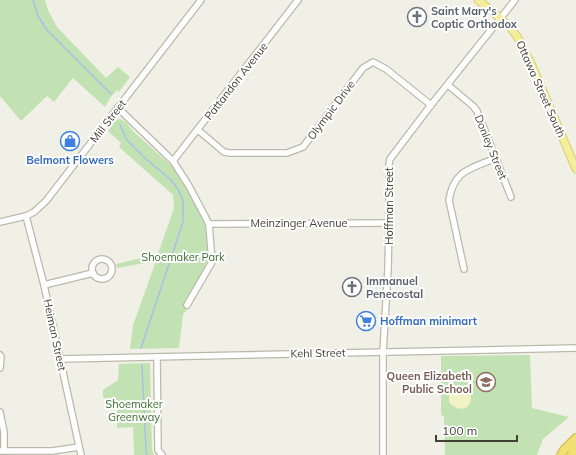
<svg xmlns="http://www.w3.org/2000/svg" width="576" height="455" viewBox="0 0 576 455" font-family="Mulish,sans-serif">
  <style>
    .green { fill: #c3e2b3 }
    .sand { fill: #f2f2c5 }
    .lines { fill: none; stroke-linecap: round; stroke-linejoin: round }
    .stream { stroke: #a8c1e9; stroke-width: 1.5 }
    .minor-casing { stroke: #bcb9aa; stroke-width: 8 }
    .major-casing { stroke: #d8cd6e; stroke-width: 9 }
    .highway-casing { stroke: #ceb644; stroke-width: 10 }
    .minor { stroke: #fff; stroke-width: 5.5 }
    .major { stroke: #f4ed9c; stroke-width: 7 }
    .highway { stroke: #f0df73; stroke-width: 8 }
    .labels { text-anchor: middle; stroke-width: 4; stroke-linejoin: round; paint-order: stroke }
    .worship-label { font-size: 11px; font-weight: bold; fill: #5b616d; stroke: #fff; text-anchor: start }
    .street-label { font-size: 11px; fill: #434136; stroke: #fff }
    .shop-label { font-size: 11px; font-weight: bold; fill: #366cbe; stroke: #fff }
    .park-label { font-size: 11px; fill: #3b6f2f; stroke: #fff }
    .education-label { font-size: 11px; font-weight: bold; fill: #785e54; stroke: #fff; text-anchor: end }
  </style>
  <rect width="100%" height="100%" fill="#f1f0e6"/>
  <g class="green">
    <polygon points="0,0 45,0 48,10 57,27 106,78 118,67 130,77 119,92 117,90 110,98 105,107 73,78 54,102 47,96 21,121 0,96"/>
    <polygon points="120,119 126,122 134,132 175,169 190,191 205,222 208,260 186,303 189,308 183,314 179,348 130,349 133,325 156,261 117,268 116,264 158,254 174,208 173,195 119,147 121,143 108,131 116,120"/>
    <polygon points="530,355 532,408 569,417 543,439 537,455 445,455 444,416 441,415 441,356"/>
    <polygon points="150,363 152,450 154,455 134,455 133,427 117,428 117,405 103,397 103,390 118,380 119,364"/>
  </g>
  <path class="sand" d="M452 386C480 385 473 414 457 408 454 407 451 404 449 402V390Z"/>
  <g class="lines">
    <g class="stream">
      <polyline points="33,0 38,16 47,30 111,94"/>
      <polyline points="120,125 127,140 146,159 170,179 178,189 183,201 183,222 141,348"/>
      <polyline points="142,365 146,451 147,455"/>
    </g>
    <g class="minor-casing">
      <g id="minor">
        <polyline points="448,85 473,106 477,111 511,197"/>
        <polyline points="118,108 173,161 189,186 209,224 212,262 187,305"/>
        <polyline points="198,130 224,152 230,153 287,153 303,147 363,68 373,62 386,69 431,105"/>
        <polyline points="173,161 298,0"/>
        <polyline points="26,216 44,285 81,455"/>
        <polyline points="0,222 26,216 34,212 46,201 201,0"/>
        <polyline points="209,224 389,223"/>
        <circle cx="102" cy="269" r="10"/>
        <path d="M464 269 449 200C454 170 470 169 496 158"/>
        <polyline points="44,285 93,273"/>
        <polyline points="0,355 1,357 0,368"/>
        <polyline points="157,357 158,450 162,455"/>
        <polyline points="60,359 576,348"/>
        <polyline points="0,412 4,432 4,450"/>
        <polyline points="0,451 52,451 79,447"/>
        <polyline points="383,455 383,352 388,269 389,223 389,164 390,159 431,105 515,0"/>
      </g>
    </g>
    <g class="major-casing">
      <polyline id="major" points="478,0 500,18 511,28 518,38 530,61 576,169"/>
    </g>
    <g class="highway-casing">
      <g id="highway">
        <polyline points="561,455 564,450 576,438"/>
        <polyline points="571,455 576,448"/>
      </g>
    </g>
    <use href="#minor" class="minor"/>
    <use href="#major" class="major"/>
    <use href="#highway" class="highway"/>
  </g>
  <defs>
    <g id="church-ring" transform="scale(1)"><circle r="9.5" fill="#fff" stroke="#6b7280" stroke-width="1.5"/><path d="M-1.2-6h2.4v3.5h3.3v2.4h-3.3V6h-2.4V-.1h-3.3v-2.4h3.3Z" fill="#6b7280"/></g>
    <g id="shop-ring" transform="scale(1)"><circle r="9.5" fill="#fff" stroke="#3f7fe0" stroke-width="1.5"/><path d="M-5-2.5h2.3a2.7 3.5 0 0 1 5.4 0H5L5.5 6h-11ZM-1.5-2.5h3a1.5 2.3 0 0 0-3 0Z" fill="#3f7fe0"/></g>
    <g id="supermarket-ring" transform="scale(1)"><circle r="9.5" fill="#fff" stroke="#3f7fe0" stroke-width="1.5"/><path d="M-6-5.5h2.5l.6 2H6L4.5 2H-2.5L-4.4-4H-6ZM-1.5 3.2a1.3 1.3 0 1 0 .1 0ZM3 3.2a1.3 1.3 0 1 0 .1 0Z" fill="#3f7fe0"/></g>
    <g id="school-ring" transform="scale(1)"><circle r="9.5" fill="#fff" stroke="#8d6e63" stroke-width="1.5"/><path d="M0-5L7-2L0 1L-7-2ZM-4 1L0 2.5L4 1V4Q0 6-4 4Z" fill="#8d6e63"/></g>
  </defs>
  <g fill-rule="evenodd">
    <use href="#church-ring" x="417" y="17"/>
    <use href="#shop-ring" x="70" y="141"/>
    <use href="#church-ring" x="352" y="287"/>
    <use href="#supermarket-ring" x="366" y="321"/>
    <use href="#school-ring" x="486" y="382"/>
  </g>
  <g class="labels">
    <g class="worship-label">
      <text x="431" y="15">Saint Mary's<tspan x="431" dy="13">Coptic Orthodox</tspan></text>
      <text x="366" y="285">Immanuel<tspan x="366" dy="13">Penecostal</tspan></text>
    </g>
    <g class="street-label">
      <text transform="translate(236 81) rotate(-52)" y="4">Pattandon Avenue</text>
      <text transform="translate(541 89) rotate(66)" y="4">Ottawa Street South</text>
      <text transform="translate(331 110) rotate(-53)" y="4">Olympic Drive</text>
      <text transform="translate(108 121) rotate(-52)" y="4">Mill Street</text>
      <text transform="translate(491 147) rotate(68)" y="4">Donley Street</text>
      <text transform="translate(389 206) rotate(-90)" y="4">Hoffman Street</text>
      <text x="299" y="227">Meinzinger Avenue</text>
      <text transform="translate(55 335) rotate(78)" y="4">Heiman Street</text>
      <text transform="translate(318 353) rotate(-1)" y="4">Kehl Street</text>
    </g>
    <g class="shop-label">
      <text x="70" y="164">Belmont Flowers</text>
      <text x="380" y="325" text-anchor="start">Hoffman minimart</text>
    </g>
    <g class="park-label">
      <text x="183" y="261">Shoemaker Park</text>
      <text x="134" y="408">Shoemaker<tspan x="134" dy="13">Greenway</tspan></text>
    </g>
    <g class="education-label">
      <text x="472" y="380">Queen Elizabeth<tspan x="472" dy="13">Public School</tspan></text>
    </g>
  </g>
  <path d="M436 435v6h81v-6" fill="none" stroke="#434136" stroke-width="2"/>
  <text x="442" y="435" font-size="12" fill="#434136" stroke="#ffffff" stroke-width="3" paint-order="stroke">100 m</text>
</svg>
